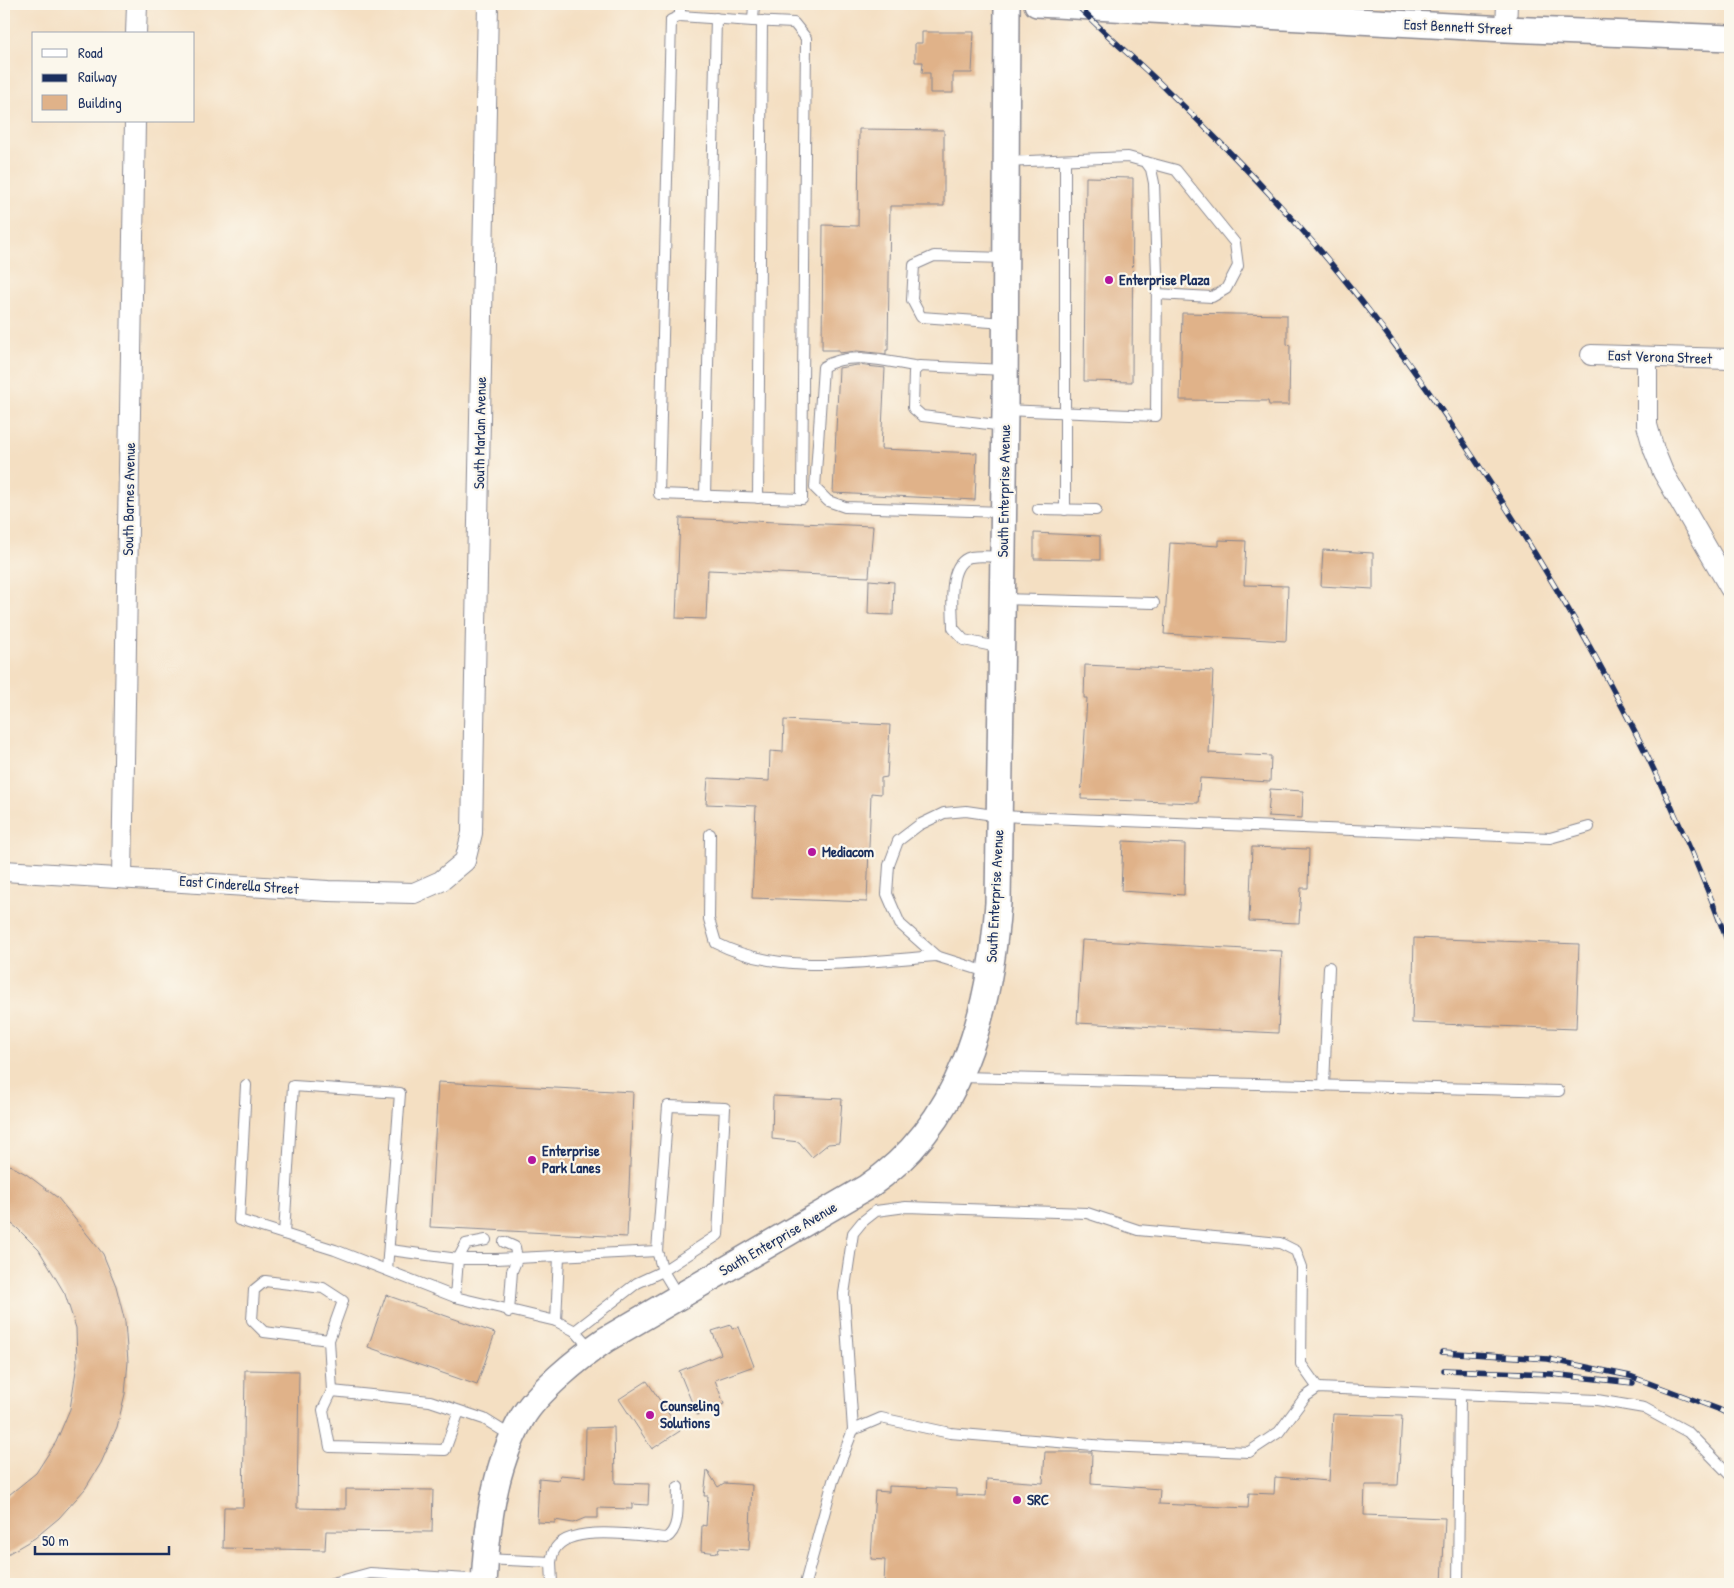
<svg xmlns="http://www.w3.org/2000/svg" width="1734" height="1588" viewBox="0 0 1734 1588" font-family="'Patrick Hand',sans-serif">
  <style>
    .building { fill: #e0b289 }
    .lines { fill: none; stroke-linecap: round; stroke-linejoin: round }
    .service-casing { stroke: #888790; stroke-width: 12 }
    .minor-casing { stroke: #888790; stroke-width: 22 }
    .tertiary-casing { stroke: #888790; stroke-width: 28 }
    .service { stroke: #fff; stroke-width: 10 }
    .minor { stroke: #fff; stroke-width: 20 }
    .tertiary { stroke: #fff; stroke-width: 25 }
    .rail-casing { stroke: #1b2f5e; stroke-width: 5.5 }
    .rail { stroke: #fbf7ec; stroke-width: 4; stroke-dasharray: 11; stroke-linecap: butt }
    .poi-dot { fill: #b5179e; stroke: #fbf7ec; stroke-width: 2 }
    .labels { text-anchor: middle; stroke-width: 4.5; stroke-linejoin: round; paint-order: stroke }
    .street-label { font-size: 15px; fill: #1b2f5e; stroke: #fbf7ec }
    .poi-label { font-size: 15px; font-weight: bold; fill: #1b2f5e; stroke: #fbf7ec; text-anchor: start }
  </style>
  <rect width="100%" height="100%" fill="#fbf7ec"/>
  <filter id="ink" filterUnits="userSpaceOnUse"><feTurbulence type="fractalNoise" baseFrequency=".02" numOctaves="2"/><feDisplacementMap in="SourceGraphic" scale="10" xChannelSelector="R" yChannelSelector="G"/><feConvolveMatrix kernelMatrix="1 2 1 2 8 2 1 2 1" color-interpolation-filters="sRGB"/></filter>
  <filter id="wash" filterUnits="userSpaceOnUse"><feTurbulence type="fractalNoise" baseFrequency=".0096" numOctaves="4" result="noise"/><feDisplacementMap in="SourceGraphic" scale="20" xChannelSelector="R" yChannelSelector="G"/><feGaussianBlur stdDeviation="1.12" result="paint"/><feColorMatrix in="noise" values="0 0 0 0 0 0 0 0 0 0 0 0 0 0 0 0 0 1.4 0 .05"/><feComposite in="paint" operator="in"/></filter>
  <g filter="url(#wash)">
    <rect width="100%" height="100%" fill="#f4dfc2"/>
    <g id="blocks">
      <g class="building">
        <polygon points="922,32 974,32 972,73 953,73 953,93 930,93 930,73 922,73 923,62 915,62 915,43 922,43"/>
        <polygon points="859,129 944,130 944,206 890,206 888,350 886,350 886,354 857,351 839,353 839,350 822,350 823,225 858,226"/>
        <polygon points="1086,177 1133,178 1132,382 1084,381"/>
        <polygon points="1182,313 1287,315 1287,344 1290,345 1289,405 1269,405 1268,401 1180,400"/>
        <polygon points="857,365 885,368 881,449 977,453 975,500 833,493 839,368"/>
        <polygon points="680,518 873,526 869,577 708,570 706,619 676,618"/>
        <polygon points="1034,533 1100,536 1100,560 1034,559"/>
        <polygon points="1219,540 1246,541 1244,585 1288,586 1286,641 1164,634 1170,543 1219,546"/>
        <polygon points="1323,550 1373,553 1373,589 1321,586"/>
        <polygon points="869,580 894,582 893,615 868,614"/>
        <polygon points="1085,665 1213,671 1209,753 1271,756 1270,782 1200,778 1198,803 1081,799 1087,698 1084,698"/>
        <polygon points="784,720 890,725 887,777 881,778 881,794 871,793 867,902 752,898 756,806 706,804 708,778 769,781 770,751 783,752"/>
        <polygon points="1270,789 1303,791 1302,818 1268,816"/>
        <polygon points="1123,841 1185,844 1184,895 1121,891"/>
        <polygon points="1252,847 1309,849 1308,888 1301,888 1299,923 1249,921"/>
        <polygon points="1414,938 1579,944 1576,1029 1412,1023"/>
        <polygon points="1082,940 1282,951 1278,1033 1077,1023"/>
        <polygon points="438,1082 633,1092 627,1237 430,1227"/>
        <polygon points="773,1096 842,1099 839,1143 828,1144 812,1157 799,1142 772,1139"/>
        <polygon points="4,1162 26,1174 58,1198 103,1254 116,1286 125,1322 128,1362 125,1394 117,1427 101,1463 85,1489 59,1518 35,1538 4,1556 4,1499 36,1473 56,1442 70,1409 77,1364 76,1328 65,1294 39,1250 17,1228 4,1218"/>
        <polygon points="386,1295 495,1333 477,1385 368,1347"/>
        <polygon points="731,1325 732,1329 739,1327 754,1366 715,1380 724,1404 697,1415 679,1371 721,1354 712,1331"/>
        <polygon points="245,1370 299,1371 297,1508 346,1509 346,1489 433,1490 432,1532 326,1531 325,1550 223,1548 224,1507 243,1507"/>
        <polygon points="647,1381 680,1431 652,1449 619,1399"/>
        <polygon points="1333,1414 1402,1416 1398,1485 1365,1485 1364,1515 1445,1518 1442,1584 884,1584 885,1560 871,1559 875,1491 889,1492 889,1486 956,1489 956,1495 986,1496 987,1479 1043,1483 1045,1452 1092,1452 1091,1484 1160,1489 1159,1504 1248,1508 1249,1493 1274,1494 1275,1477 1329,1481"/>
        <polygon points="614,1427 615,1483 649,1484 648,1505 632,1504 632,1509 598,1508 598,1518 585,1518 573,1523 555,1520 555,1523 537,1522 539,1478 559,1480 560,1475 585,1477 586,1428"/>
        <polygon points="707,1470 718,1487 724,1483 752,1485 749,1550 719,1548 718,1553 701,1551 702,1525 706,1526 708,1496 704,1496"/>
      </g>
    </g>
  </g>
  <g filter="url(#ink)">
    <use href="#blocks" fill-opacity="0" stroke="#888790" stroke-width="1"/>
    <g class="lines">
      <g class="service-casing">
        <g id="service">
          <polyline points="680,4 680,16 671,20 659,494 802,499 806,38 794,23 753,21 754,4"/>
          <polyline points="680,16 753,21"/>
          <polyline points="1065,160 1065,510"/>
          <polyline points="1146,162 1176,170 1235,243 1238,266 1226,289 1212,297 1157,294"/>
          <polyline points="1005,323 921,317 912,300 914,265 934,256 1005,258"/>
          <path d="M919 367C888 362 850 350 823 367L815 488 828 501 845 507 1003 512"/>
          <polyline points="1006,410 1156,416 1157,275 1154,183 1151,169 1146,162 1128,157 1006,162"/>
          <polyline points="1005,426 922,416 913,408 914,372 919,366 1005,370"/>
          <polyline points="705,496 716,18"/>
          <polyline points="758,498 762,21"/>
          <polyline points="1038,509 1096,510"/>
          <polyline points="1003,599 1154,603"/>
          <path d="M1002 648 964 640 953 628C953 609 946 563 971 557 981 555 993 557 1003 557"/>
          <path d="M710 834 709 919 716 943C783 977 864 961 936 956"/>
          <polyline points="990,973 936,956 900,924 887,894 889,865 898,841 919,825 944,813 966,811 1000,816 1550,838 1589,827"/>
          <polyline points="960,1077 1559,1091"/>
          <polyline points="246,1085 239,1220 335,1250 455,1297 556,1321 575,1331"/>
          <polyline points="1324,1086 1329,967"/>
          <polygon points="668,1106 725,1108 718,1235 663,1271 657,1251"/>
          <polyline points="284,1234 293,1086 400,1093 387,1270"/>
          <polyline points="504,1242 515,1247 517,1259 512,1271 509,1312"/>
          <polyline points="390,1250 458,1259 496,1259 657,1251"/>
          <polyline points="455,1297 458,1259 466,1244 486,1240"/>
          <polyline points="556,1321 559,1256"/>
          <polyline points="329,1340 264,1332 252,1320 254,1290 265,1281 323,1288 343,1301 329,1340 332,1391"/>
          <polyline points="591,1349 575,1331 637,1283 663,1271 678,1296"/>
          <polyline points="459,1411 445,1450 330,1447 323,1410 332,1391 430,1401 484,1419 513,1437"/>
          <polyline points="853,1430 844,1294 853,1233 862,1222 876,1211 906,1207 1087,1213 1138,1230 1280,1243 1296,1251 1302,1267 1301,1364 1318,1388"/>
          <path d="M486 1559 551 1562C552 1558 552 1554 554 1551 567 1523 640 1536 666 1538 681 1529 677 1503 678 1487"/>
          <polyline points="551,1562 552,1584"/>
          <polyline points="329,1584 370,1573 484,1580"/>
          <polyline points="805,1584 833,1481 853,1430 881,1418 950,1433 1105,1446 1249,1452 1279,1432 1305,1397 1318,1388 1597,1400 1644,1408 1688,1432 1730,1475"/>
          <polyline points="1458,1584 1460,1396"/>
        </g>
      </g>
      <g class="minor-casing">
        <g id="minor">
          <polyline points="1506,29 1507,4"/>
          <polyline points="136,34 137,4"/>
          <polyline points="1591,355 1730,359"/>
          <polyline points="1647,357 1647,425 1654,450 1663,472 1730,588"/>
          <polyline points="4,871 328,891 414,893 441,881 465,861 472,833 488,4"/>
          <polyline points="122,877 135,121"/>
        </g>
      </g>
      <g class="tertiary-casing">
        <g id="tertiary">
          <polyline points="1037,4 1506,29 1730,38"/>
          <path d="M484 1584C487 1527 493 1469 522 1418 538 1391 579 1358 605 1340L867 1187C962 1124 990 1011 998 903L1005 410 1007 4"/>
        </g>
      </g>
      <use href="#service" class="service"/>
      <use href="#minor" class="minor"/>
      <use href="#tertiary" class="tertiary"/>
      <g class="rail-casing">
        <g id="rail">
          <path d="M1076 4C1105 35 1139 62 1169 92 1221 142 1271 194 1318 248 1385 326 1444 411 1500 498 1591 639 1672 790 1730 948"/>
          <polyline points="1442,1352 1548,1359 1630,1376 1718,1409 1730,1415"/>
          <polyline points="1444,1370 1551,1374 1633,1383"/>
        </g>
      </g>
      <use href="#rail" class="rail"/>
    </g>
  </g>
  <g class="poi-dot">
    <circle cx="1109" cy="280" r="5"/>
    <circle cx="812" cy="852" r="5"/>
    <circle cx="532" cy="1160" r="5"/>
    <circle cx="650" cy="1415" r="5"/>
    <circle cx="1017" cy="1500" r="5"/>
  </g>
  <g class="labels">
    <g class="street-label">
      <text transform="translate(1458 27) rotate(3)" y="5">East Bennett Street</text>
      <text transform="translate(1660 357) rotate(2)" y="5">East Verona Street</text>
      <text transform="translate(480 433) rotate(-89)" y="5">South Marlan Avenue</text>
      <text transform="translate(1004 491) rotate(-89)" y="5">South Enterprise Avenue</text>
      <text transform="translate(129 499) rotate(-89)" y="5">South Barnes Avenue</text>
      <text transform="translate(239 885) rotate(4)" y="5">East Cinderella Street</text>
      <text transform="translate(995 896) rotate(-87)" y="5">South Enterprise Avenue</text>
      <text transform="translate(778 1239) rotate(-30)" y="5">South Enterprise Avenue</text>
    </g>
    <g class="poi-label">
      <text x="1119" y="285">Enterprise Plaza</text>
      <text x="822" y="857">Mediacom</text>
      <text x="542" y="1156">Enterprise<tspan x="542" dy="17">Park Lanes</tspan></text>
      <text x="660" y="1411">Counseling<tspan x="660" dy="17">Solutions</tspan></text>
      <text x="1027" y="1505">SRC</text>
    </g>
  </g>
  <rect width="1734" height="1588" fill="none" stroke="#fbf7ec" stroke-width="20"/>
  <rect x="32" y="32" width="162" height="90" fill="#fbf7ec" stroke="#a1a7b3"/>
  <rect x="42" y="49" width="25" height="8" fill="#ffffff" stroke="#a1a7b3"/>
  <text x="78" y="58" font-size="15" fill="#1b2f5e">Road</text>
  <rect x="42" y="74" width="25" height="8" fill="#1b2f5e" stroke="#a1a7b3"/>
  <text x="78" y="82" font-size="15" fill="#1b2f5e">Railway</text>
  <rect x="42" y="95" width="25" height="15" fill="#e0b289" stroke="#a1a7b3"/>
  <text x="78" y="108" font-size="15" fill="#1b2f5e">Building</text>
  <path d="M35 1546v8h134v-8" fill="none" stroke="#1b2f5e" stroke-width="2.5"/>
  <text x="42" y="1546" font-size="15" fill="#1b2f5e" stroke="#fbf7ec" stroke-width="4" paint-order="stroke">50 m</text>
</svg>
